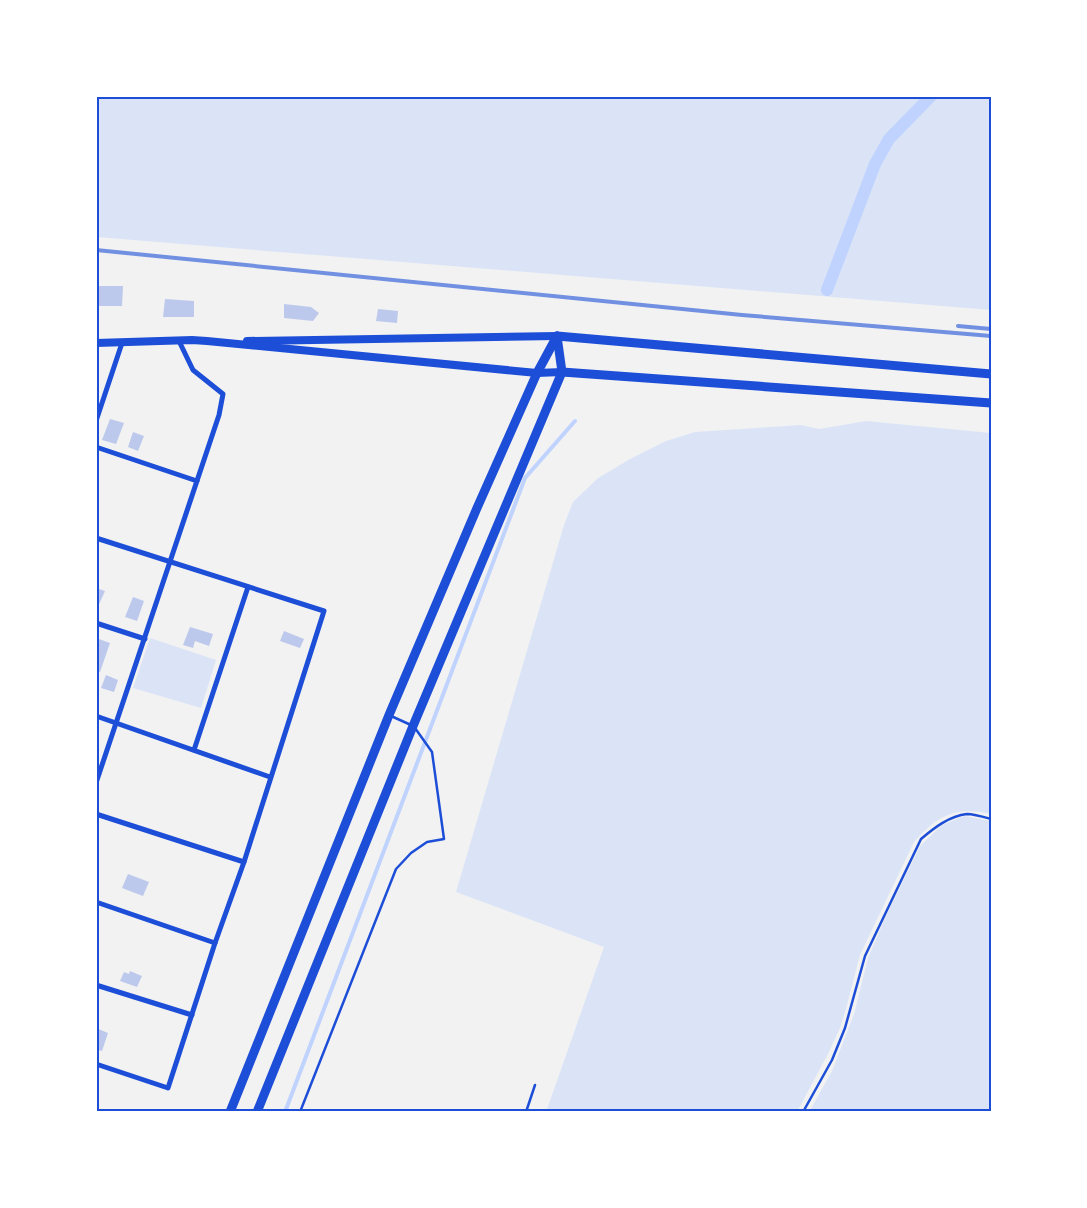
<svg xmlns="http://www.w3.org/2000/svg" width="1087" height="1208" viewBox="0 0 1087 1208" font-family="'Open Sans',sans-serif">
  <style>
    .green { fill: #dbe4f7 }
    .lines { fill: none; stroke-linecap: round; stroke-linejoin: round }
    .stream { stroke: #bfd3fe; stroke-width: 4 }
    .canal { stroke: #bfd3fe; stroke-width: 12 }
    .building { fill: #bdc9ec }
    .service { stroke: #1d4ed8; stroke-width: 2.5 }
    .minor { stroke: #1d4ed8; stroke-width: 5 }
    .secondary { stroke: #1d4ed8; stroke-width: 8 }
    .trunk { stroke: #1d4ed8; stroke-width: 9 }
    .rail { stroke: #7290e2; stroke-width: 4 }
    .neatline { fill: none; stroke: #1d4ed8; stroke-width: 2 }
  </style>
  <rect width="100%" height="100%" fill="#f2f2f2"/>
  <g class="green">
    <polygon points="96,96 991,96 991,310 96,237"/>
    <path d="M866 421 991 433V814C955 806 937 816 914 842L860 955 846 1009 840 1028 828 1054 797 1112H546L604 947 456 892 564 525 573 502 598 478 630 459 666 441 695 432 801 425 819 429Z"/>
    <polygon points="150,638 216,660 201,708 133,688"/>
    <polygon points="964,816 991,821 991,1112 809,1112 832,1071 854,1014 868,958 886,916 920,846 942,825"/>
  </g>
  <g class="lines">
    <polyline class="stream" points="285,1112 525,478 575,421"/>
    <polyline class="canal" points="827,290 875,164 889,139 931,96"/>
  </g>
  <g class="building">
    <polygon points="96,286 123,286 122,306 96,306"/>
    <polygon points="165,299 194,301 194,317 163,317"/>
    <polygon points="284,304 311,307 319,313 313,321 284,318"/>
    <polygon points="378,309 398,311 397,323 376,321"/>
    <polygon points="110,419 124,423 116,444 102,440"/>
    <polygon points="133,432 144,436 138,451 128,447"/>
    <polygon points="96,588 105,591 96,611"/>
    <polygon points="133,597 144,601 137,621 125,617"/>
    <polygon points="190,627 213,634 209,646 195,641 193,648 183,645"/>
    <polygon points="284,631 304,639 300,648 280,641"/>
    <polygon points="96,638 110,643 100,672 96,670"/>
    <polygon points="106,675 118,680 114,692 101,688"/>
    <polygon points="128,874 149,882 143,896 122,888"/>
    <polygon points="130,971 142,976 137,987 120,981 124,972 129,974"/>
    <polygon points="96,1028 108,1033 102,1051 98,1050 96,1054"/>
  </g>
  <g class="lines">
    <g class="service">
      <polyline points="391,716 411,725"/>
      <polyline points="300,1112 396,869 411,853 427,842 444,839 432,752 415,728"/>
      <polyline points="526,1112 535,1085"/>
      <path d="M803 1112 832 1060 845 1028 865 956 921 839C934 828 949 816 967 814 974 814 984 817 991 819"/>
    </g>
    <g class="minor">
      <polyline points="96,421 122,343"/>
      <polyline points="96,447 197,481"/>
      <polyline points="96,538 324,611 244,862 215,943 168,1088 96,1064"/>
      <polyline points="96,623 145,639"/>
      <polyline points="96,716 270,777"/>
      <polyline points="194,750 248,587"/>
      <polyline points="96,783 219,415 223,394 193,370 179,341"/>
      <polyline points="96,814 244,862"/>
      <polyline points="96,902 215,943"/>
      <polyline points="96,985 192,1015"/>
    </g>
    <g class="secondary">
      <polyline points="247,341 557,336"/>
      <polyline points="96,343 192,340 207,341 537,373 562,372"/>
    </g>
    <g class="trunk">
      <polyline points="557,336 991,374"/>
      <polyline points="557,336 562,372"/>
      <polyline points="562,372 991,403"/>
      <polyline points="230,1112 389,715 477,508 537,373 557,336"/>
      <polyline points="257,1112 413,726 562,372"/>
    </g>
    <g class="rail">
      <polyline points="96,250 742,315 991,336"/>
      <polyline points="958,326 991,329"/>
    </g>
  </g>
  <rect width="1087" height="1208" fill="none" stroke="#ffffff" stroke-width="195"/>
  <rect x="98" y="98" width="892" height="1012" class="neatline"/>
</svg>
